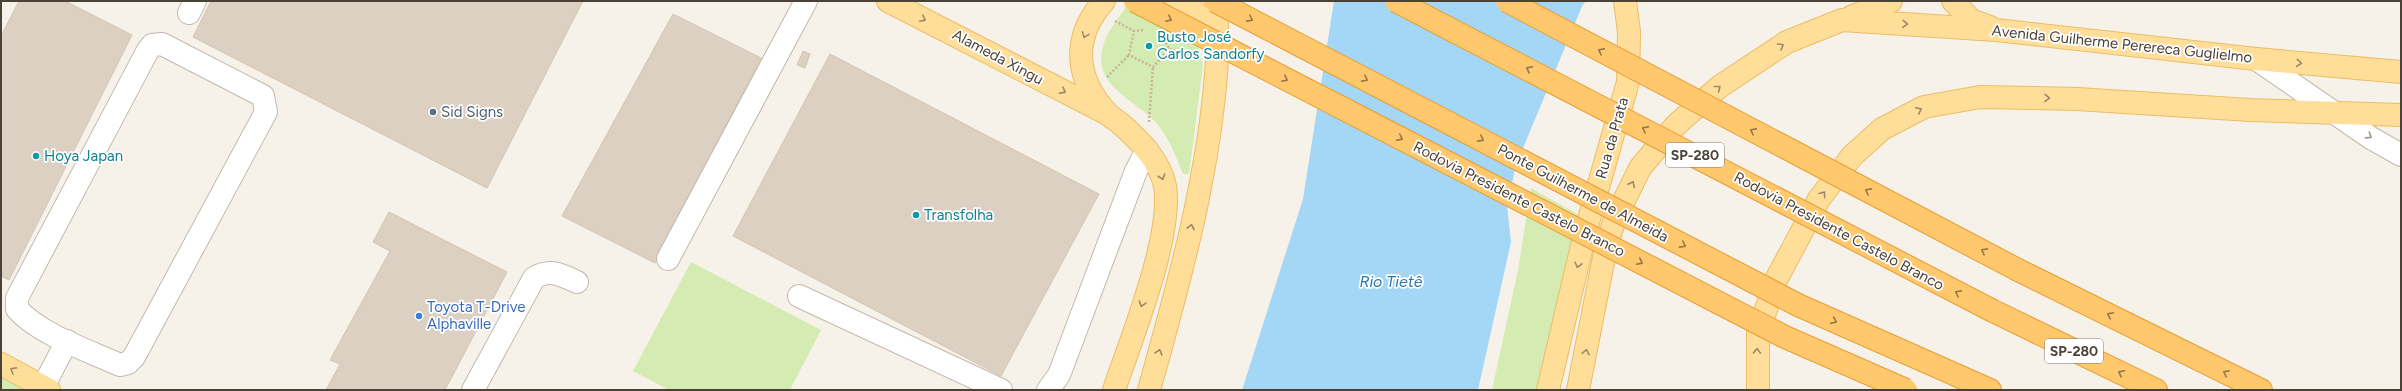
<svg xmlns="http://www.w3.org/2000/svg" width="2402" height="391" viewBox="0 0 2402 391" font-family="Figtree,sans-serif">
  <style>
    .green { fill: #d4ecb1 }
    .water { fill: #a4d7f5 }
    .building { fill: #dbd0c2; stroke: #d3c5b1 }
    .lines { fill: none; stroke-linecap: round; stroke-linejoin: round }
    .minor-casing { stroke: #c2b9ac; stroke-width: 24 }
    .major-casing { stroke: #ebbd63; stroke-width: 24 }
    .highway-casing { stroke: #e69d34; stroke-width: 24 }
    .path { stroke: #c5b59c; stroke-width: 2.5; stroke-dasharray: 2 2; stroke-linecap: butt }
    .minor { stroke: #fff; stroke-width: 22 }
    .major { stroke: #ffde9a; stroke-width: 22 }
    .highway { stroke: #ffc86c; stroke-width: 22 }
    .highway-bridge-casing { stroke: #e69d34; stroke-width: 24; stroke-linecap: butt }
    .highway-bridge { stroke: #ffc86c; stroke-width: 22 }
    .oneway { stroke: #9c8864 }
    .oneway2 { stroke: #93784c }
    .oneway3 { stroke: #9c9791 }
    .culture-dot { fill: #0f9aa8; stroke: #fff; stroke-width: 1.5 }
    .service-dot { fill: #5c6f8a; stroke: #fff; stroke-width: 1.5 }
    .shop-dot { fill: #3f7fe0; stroke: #fff; stroke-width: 1.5 }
    .labels { text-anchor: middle; stroke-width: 3.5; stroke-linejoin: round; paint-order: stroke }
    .shield { fill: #fff; stroke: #817b73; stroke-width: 1 }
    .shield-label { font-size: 14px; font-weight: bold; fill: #4b4237 }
    .culture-label { font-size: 15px; fill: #0d838f; stroke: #fff; text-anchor: start }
    .street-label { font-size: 15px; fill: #4b4237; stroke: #fff }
    .service-label { font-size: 15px; fill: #4e5e75; stroke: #fff; text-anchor: start }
    .shop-label { font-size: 15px; fill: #366cbe; stroke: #fff; text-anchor: start }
    .water-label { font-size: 16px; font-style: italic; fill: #2779ad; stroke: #fff }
  </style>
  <rect width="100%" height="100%" fill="#f6f2ea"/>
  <g class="green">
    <path d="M1129 1H1187L1203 65 1189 174H1183C1176 157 1170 140 1158 125 1137 99 1089 87 1104 43 1109 27 1122 16 1129 1Z"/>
    <polygon points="1531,188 1581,216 1539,390 1492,390 1518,270"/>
    <polygon points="691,262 821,330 790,390 669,390 633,371"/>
    <polygon points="1,373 32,390 1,390"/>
  </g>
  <polygon class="water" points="1334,1 1587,1 1583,4 1516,165 1507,206 1511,242 1478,390 1242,390 1303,199"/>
  <g class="building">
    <polygon points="19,1 65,1 132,35 9,280 1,276 1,36"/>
    <polygon points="211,1 583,1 487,188 193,37"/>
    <polygon points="673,14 761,58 655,263 562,216"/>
    <polygon points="803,51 810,54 805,68 797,65"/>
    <polygon points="830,54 1099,194 1001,376 733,236"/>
    <polygon points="389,212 507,272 445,390 326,390 340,364 330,360 390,251 373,242"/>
  </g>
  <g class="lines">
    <g class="minor-casing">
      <g id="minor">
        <polyline points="189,13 195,1"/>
        <path d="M162 44 263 96 266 112 134 357 128 363 120 365C87 350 41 335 17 309V298L148 50 152 45Z"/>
        <polyline points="2256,59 2371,138 2401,155"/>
        <polyline points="668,259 806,1"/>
        <polyline points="799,296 1001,390"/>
        <polyline points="43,387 67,341"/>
        <path d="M473 390 534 278C551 268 561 275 577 282"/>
        <polyline points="1048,390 1059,375 1136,171 1147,150"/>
      </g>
    </g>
    <g class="major-casing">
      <g id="major">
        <polyline points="888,1 1104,112"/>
        <path d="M1104 1C1071 38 1075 79 1108 114 1112 118 1118 121 1122 125 1140 141 1160 161 1165 186 1173 237 1131 339 1114 390"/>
        <polyline points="1177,1 1191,9 1216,30"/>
        <polyline points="1953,1 1971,20 1990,27"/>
        <polyline points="1851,17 1891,1"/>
        <polyline points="1,364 49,390"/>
        <path d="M1149 390C1179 283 1210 173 1217 61 1218 41 1216 21 1217 1"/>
        <polyline points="1548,390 1585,233 1628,82 1629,32 1625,1"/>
        <polyline points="1578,390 1606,247 1615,219 1640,168 1676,125 1719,87 1787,42 1842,20 1996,30 2256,59 2401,72"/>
        <polyline points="1758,390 1758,333 1776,280 1819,199 1852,156 1882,129 1924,107 1980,97 2077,99 2250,110 2401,115"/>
      </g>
    </g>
    <g class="highway-casing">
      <g id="highway">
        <polyline points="2018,270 2261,390"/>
        <polyline points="1798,305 1990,390"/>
        <polyline points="1993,311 2156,390"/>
      </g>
    </g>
    <g class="path">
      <polyline points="1115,21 1134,31"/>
      <polyline points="1143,30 1134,31 1129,55 1153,67 1169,49"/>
      <polyline points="1164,39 1169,49 1192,55"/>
      <polyline points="1107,77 1129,55"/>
      <polyline points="1149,122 1153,67"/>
    </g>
    <use href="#minor" class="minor"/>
    <use href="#major" class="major"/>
    <use href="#highway" class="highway"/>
    <g class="highway-bridge-casing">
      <g id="highway-bridge">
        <polyline points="1135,1 1785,337 1906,390"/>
        <polyline points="1215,1 1798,305"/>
        <polyline points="1396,1 1993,311"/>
        <polyline points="1507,1 2018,270"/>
      </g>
    </g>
    <use href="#highway-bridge" class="highway-bridge"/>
  </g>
  <defs><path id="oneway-chevron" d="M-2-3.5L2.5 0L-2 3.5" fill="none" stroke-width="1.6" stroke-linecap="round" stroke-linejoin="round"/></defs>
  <g class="oneway">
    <use href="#oneway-chevron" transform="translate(923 19) rotate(27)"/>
    <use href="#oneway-chevron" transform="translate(1905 24) rotate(4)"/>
    <use href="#oneway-chevron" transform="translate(1085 35) rotate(111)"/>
    <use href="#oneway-chevron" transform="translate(1781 46) rotate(-30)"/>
    <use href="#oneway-chevron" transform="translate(2299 63) rotate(5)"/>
    <use href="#oneway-chevron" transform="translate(1718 88) rotate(-38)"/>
    <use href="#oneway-chevron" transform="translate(1063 91) rotate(28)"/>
    <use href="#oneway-chevron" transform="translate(2047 98) rotate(1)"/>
    <use href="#oneway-chevron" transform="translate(1919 110) rotate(-25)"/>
    <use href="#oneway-chevron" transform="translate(1162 177) rotate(71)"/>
    <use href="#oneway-chevron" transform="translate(1632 184) rotate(-64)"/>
    <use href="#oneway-chevron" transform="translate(1823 194) rotate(-53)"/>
    <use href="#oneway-chevron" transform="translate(1191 227) rotate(-78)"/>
    <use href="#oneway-chevron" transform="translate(1578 265) rotate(103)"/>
    <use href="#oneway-chevron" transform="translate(1142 304) rotate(108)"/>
    <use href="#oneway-chevron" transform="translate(1757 351) rotate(-88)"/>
    <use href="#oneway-chevron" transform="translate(1159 352) rotate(-74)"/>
    <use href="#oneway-chevron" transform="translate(1586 352) rotate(-79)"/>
    <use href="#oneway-chevron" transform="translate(13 370) rotate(-151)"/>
  </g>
  <g class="oneway2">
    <use href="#oneway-chevron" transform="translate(1169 19) rotate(27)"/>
    <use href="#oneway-chevron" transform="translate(1250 19) rotate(28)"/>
    <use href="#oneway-chevron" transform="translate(1601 51) rotate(-152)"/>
    <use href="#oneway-chevron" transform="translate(1529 69) rotate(-153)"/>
    <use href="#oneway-chevron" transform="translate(1285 79) rotate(27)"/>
    <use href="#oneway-chevron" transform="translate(1365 79) rotate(28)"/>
    <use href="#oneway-chevron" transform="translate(1645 129) rotate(-152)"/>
    <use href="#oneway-chevron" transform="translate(1753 131) rotate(-152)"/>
    <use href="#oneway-chevron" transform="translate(1400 138) rotate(27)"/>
    <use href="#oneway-chevron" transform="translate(1481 139) rotate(28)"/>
    <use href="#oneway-chevron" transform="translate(1868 191) rotate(-152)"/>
    <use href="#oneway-chevron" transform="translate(1683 245) rotate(28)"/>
    <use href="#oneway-chevron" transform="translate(1984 251) rotate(-152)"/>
    <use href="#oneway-chevron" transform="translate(1640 262) rotate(27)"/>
    <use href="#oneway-chevron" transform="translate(1958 293) rotate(-152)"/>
    <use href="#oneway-chevron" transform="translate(2110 315) rotate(-154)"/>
    <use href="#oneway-chevron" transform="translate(1834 321) rotate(24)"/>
    <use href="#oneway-chevron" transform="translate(2121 373) rotate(-154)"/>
    <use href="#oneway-chevron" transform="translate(2226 373) rotate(-154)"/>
  </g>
  <use class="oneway3" href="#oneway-chevron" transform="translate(2369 136) rotate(33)"/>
  <g class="culture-dot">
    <circle cx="1149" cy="46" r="4"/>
    <circle cx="36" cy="156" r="4"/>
    <circle cx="916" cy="215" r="4"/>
  </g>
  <circle class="service-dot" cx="433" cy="112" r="4"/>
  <circle class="shop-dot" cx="419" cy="316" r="4"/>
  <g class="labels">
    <g class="shield">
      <rect x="1666" y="143" width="58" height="24" rx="3"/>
      <rect x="2045" y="339" width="58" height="24" rx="3"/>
    </g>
    <g class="shield-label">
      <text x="1695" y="160">SP-280</text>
      <text x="2074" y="356">SP-280</text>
    </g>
    <g class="culture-label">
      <text x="1157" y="42">Busto José<tspan x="1157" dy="17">Carlos Sandorfy</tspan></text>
      <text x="44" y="161">Hoya Japan</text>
      <text x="924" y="220">Transfolha</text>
    </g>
    <g class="street-label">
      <text transform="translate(2122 44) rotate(6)" y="5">Avenida Guilherme Perereca Guglielmo</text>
      <text transform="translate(998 57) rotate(28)" y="5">Alameda Xingu</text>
      <text transform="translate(1612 138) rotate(-74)" y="5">Rua da Prata</text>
      <text transform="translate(1583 193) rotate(28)" y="5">Ponte Guilherme de Almeida</text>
      <text transform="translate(1519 199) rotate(27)" y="5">Rodovia Presidente Castelo Branco</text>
      <text transform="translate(1839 231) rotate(28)" y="5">Rodovia Presidente Castelo Branco</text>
    </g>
    <g class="service-label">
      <text x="441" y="117">Sid Signs</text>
    </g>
    <g class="shop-label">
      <text x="427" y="312">Toyota T-Drive<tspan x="427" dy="17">Alphaville</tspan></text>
    </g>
    <g class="water-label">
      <text x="1391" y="287">Rio Tietê</text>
    </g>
  </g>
  <rect width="2402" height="391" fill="none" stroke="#4b4237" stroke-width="4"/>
</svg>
